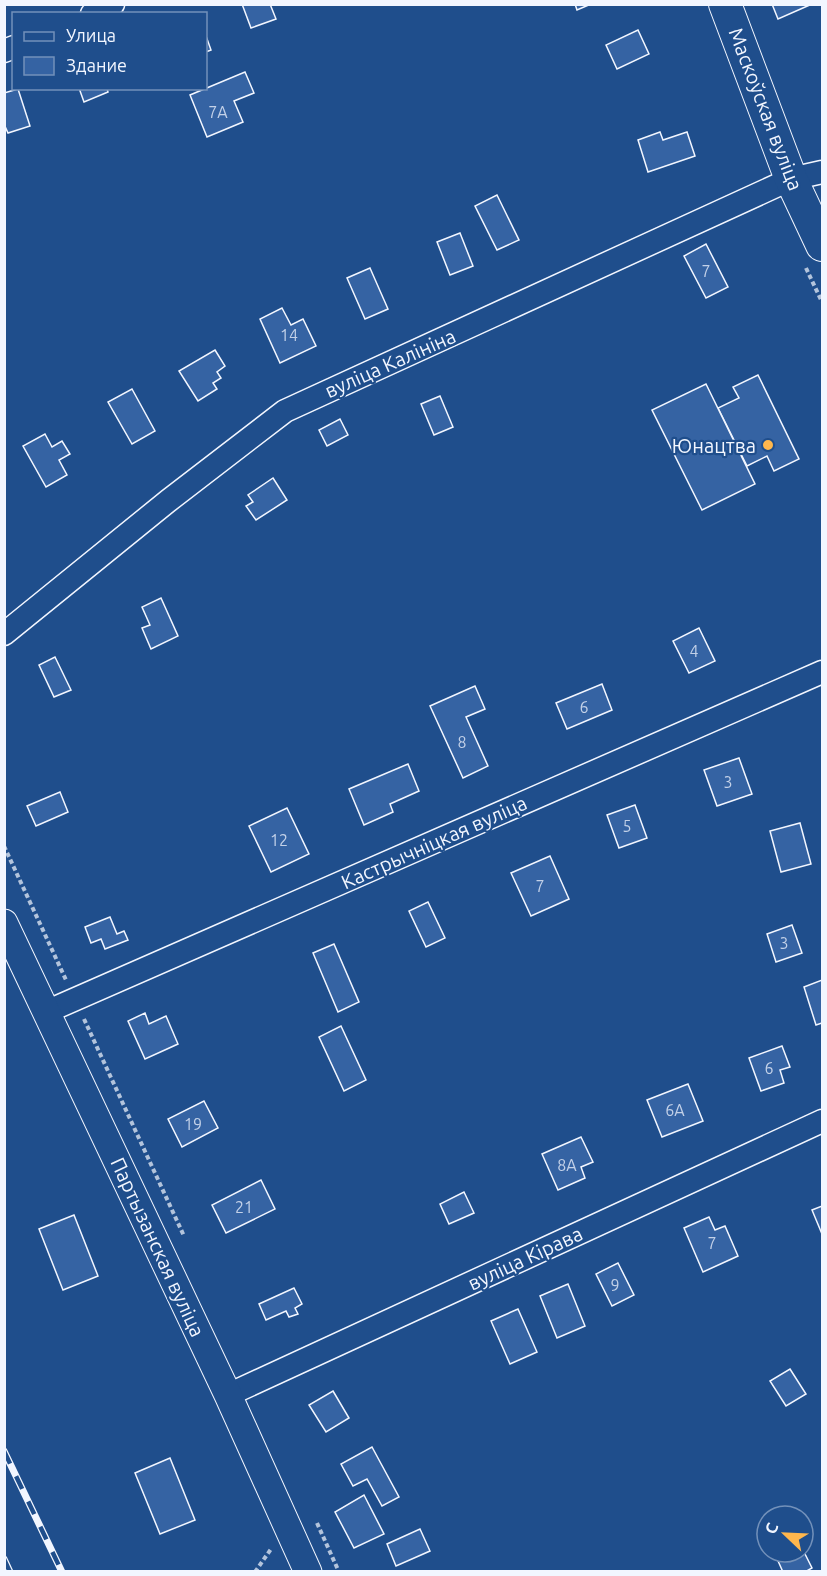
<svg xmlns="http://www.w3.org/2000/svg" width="827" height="1576" font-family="Ubuntu,sans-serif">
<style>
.building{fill:#3563a3;stroke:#f2f6ff;stroke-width:1.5}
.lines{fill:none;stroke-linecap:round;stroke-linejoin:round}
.minor-casing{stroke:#f2f6ff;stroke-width:25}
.tertiary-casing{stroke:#f2f6ff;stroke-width:29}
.secondary-casing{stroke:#f2f6ff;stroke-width:34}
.path{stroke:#b3c4dc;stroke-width:4;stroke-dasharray:4.5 3;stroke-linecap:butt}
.minor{stroke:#1f4e8c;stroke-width:22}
.tertiary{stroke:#1f4e8c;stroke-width:27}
.secondary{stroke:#1f4e8c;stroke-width:32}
.rail-casing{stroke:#f2f6ff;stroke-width:7}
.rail{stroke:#1f4e8c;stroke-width:4.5;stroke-dasharray:14;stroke-linecap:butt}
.poi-dot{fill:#ffb74d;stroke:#1f4e8c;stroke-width:2}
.labels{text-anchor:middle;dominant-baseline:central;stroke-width:4.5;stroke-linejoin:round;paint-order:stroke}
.number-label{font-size:16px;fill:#c3d1e8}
.street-label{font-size:20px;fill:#f2f6ff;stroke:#1f4e8c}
.poi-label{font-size:20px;fill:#f2f6ff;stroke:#1f4e8c;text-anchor:end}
</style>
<rect width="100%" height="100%" fill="#1f4e8c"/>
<!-- building -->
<g class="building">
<path d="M242,4H270L276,19L251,28Z"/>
<path d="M575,4H591L577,10Z"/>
<path d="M772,4H812L778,19Z"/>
<path d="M638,30L649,54L617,69L606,45Z"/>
<path d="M206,36L211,50L206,52Z"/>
<path d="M245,72L254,93L234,101L243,122L207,137L190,95Z"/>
<path d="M79,88H107L108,92L84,102Z"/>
<path d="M18,89L30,126L8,133L4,124V93Z"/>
<path d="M660,132L663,140L687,132L695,156L648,172L638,140Z"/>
<path d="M497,195L519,240L497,250L475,206Z"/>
<path d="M460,233L473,266L450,275L437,242Z"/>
<path d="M706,244L728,287L706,298L684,256Z"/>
<path d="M370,268L388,309L365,319L347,278Z"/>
<path d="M282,308L291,325L303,319L316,346L280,363L260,319Z"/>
<path d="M215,350L225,366L217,372L221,378L213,383L217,389L198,401L179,371Z"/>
<path d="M758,375L799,459L774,471L767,456L747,466L718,408L739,398L733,387Z"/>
<path d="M706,384L755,484L702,510L652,410Z"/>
<path d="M132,389L155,431L132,444L108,402Z"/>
<path d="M440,396L453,427L434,435L421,404Z"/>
<path d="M340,419L348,435L327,446L319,430Z"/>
<path d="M45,434L52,447L62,441L70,454L59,460L67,475L46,487L23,446Z"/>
<path d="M273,478L287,500L256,520L246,506L253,502L248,495Z"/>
<path d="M161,598L178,636L151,649L142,628L150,625L142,607Z"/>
<path d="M699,628L715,661L689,673L673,641Z"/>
<path d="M55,657L71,690L54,697L39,665Z"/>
<path d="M602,684L612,710L567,729L556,703Z"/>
<path d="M475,686L485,709L466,717L488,766L463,778L430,706Z"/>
<path d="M739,758L752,794L717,806L704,770Z"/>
<path d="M408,764L419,791L390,804L393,812L364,825L349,789Z"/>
<path d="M60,792L68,812L36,826L27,806Z"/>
<path d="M635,805L647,838L619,848L607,815Z"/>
<path d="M287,808L309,854L271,872L249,826Z"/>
<path d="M800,823L811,864L781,872L770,831Z"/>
<path d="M550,856L569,899L531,916L511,873Z"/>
<path d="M428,902L445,938L426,947L409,911Z"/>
<path d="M110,917L117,934L124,931L128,940L105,949L101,939L91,943L85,927Z"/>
<path d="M792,925L802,953L776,962L767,934Z"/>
<path d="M334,944L359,1002L338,1012L313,953Z"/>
<path d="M822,980V1023L816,1025L804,987Z"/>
<path d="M145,1013L149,1024L166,1016L178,1044L145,1059L128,1021Z"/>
<path d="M341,1026L366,1080L344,1091L319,1037Z"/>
<path d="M782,1046L790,1067L780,1070L784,1083L761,1091L749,1058Z"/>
<path d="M688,1084L703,1121L662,1137L647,1100Z"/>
<path d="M204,1101L218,1128L182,1147L168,1119Z"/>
<path d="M581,1137L593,1162L581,1167L585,1178L558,1190L542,1154Z"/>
<path d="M261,1180L275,1209L226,1233L212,1205Z"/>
<path d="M464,1192L474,1213L449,1224L440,1204Z"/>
<path d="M822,1206V1234L812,1210Z"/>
<path d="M74,1215L98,1276L63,1290L39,1229Z"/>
<path d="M709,1217L715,1230L725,1226L738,1256L703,1272L684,1228Z"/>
<path d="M618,1263L634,1295L612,1306L596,1274Z"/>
<path d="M568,1284L585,1326L557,1338L540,1296Z"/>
<path d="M294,1288L302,1304L295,1308L298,1314L289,1317L286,1311L266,1320L259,1304Z"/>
<path d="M518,1309L537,1352L510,1364L491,1321Z"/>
<path d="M790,1369L806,1394L786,1406L770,1381Z"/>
<path d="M333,1391L349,1418L326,1432L309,1405Z"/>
<path d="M372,1447L399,1497L382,1506L367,1479L353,1486L341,1464Z"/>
<path d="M170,1458L195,1520L160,1534L135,1473Z"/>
<path d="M364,1495L384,1534L354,1548L335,1512Z"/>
<path d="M420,1529L430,1551L396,1566L387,1544Z"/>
<path d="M803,1550L812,1568L805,1572H783L774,1552H803Z"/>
</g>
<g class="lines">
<!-- minor casing -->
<g class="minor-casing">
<g id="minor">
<path d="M92,14L113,4"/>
<path d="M4,51L14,47"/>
<path d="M4,634L168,501L285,411L791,179L822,172"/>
<path d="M46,1012L822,672"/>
<path d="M228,1395L822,1121"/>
</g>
</g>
<!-- tertiary casing -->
<g class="tertiary-casing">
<path id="tertiary" d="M4,923L228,1395L308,1572"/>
</g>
<!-- secondary casing -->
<g class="secondary-casing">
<path id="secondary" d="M725,4L791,179L822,245"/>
</g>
<!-- path -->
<g class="path">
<path d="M806,268L822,302"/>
<path d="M4,846L66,980"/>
<path d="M84,1019L184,1236"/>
<path d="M317,1523L339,1572"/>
<path d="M255,1572L271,1549"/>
</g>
<!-- minor -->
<use href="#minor" class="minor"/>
<!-- tertiary -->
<use href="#tertiary" class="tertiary"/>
<!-- secondary -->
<use href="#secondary" class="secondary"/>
<!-- rail casing -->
<g class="rail-casing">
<g id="rail">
<path d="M4,1451L62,1572"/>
<path d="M4,1559L10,1572"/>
</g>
</g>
<!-- rail -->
<use href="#rail" class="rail"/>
</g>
<!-- markers -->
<circle class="poi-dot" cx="768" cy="445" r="6"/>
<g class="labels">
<!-- number labels -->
<g class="number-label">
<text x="218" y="112">7А</text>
<text x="706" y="271">7</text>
<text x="289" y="335">14</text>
<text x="694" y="651">4</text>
<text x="584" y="707">6</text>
<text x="462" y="742">8</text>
<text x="728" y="782">3</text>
<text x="627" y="826">5</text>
<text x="279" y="840">12</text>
<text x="540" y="886">7</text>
<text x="784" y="943">3</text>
<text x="769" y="1068">6</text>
<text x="675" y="1110">6А</text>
<text x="193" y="1124">19</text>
<text x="567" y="1165">8А</text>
<text x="244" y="1207">21</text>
<text x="712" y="1243">7</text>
<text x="615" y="1285">9</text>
</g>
<!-- street labels -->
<g class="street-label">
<text transform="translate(766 109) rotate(69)">Маскоўская вуліца</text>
<text transform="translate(390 363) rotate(-24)">вуліца Калініна</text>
<text transform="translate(434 842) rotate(-24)">Кастрычніцкая вуліца</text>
<text transform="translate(158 1247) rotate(65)">Партызанская вуліца</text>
<text transform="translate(525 1258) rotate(-25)">вуліца Кірава</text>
</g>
<!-- poi labels -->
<g class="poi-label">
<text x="756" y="445">Юнацтва</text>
</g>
</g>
<!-- border -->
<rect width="827" height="1576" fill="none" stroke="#f2f6ff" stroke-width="12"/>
<!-- legend -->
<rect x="12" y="12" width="195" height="78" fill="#1f4e8c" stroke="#7391ba" stroke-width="1.5"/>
<rect x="24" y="32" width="30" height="9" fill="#1f4e8c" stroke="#7391ba" stroke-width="1.5"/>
<text x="66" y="42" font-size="18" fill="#f2f6ff">Улица</text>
<rect x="24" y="57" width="30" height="18" fill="#3563a3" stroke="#7391ba" stroke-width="1.5"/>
<text x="66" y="72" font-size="18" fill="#f2f6ff">Здание</text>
<!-- north arrow -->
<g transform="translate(785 1534) rotate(293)"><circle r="28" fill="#1f4e8c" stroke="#7391ba" stroke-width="1.5"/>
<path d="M0-4.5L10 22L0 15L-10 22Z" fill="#ffb74d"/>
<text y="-9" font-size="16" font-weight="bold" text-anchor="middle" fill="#f2f6ff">С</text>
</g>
</svg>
